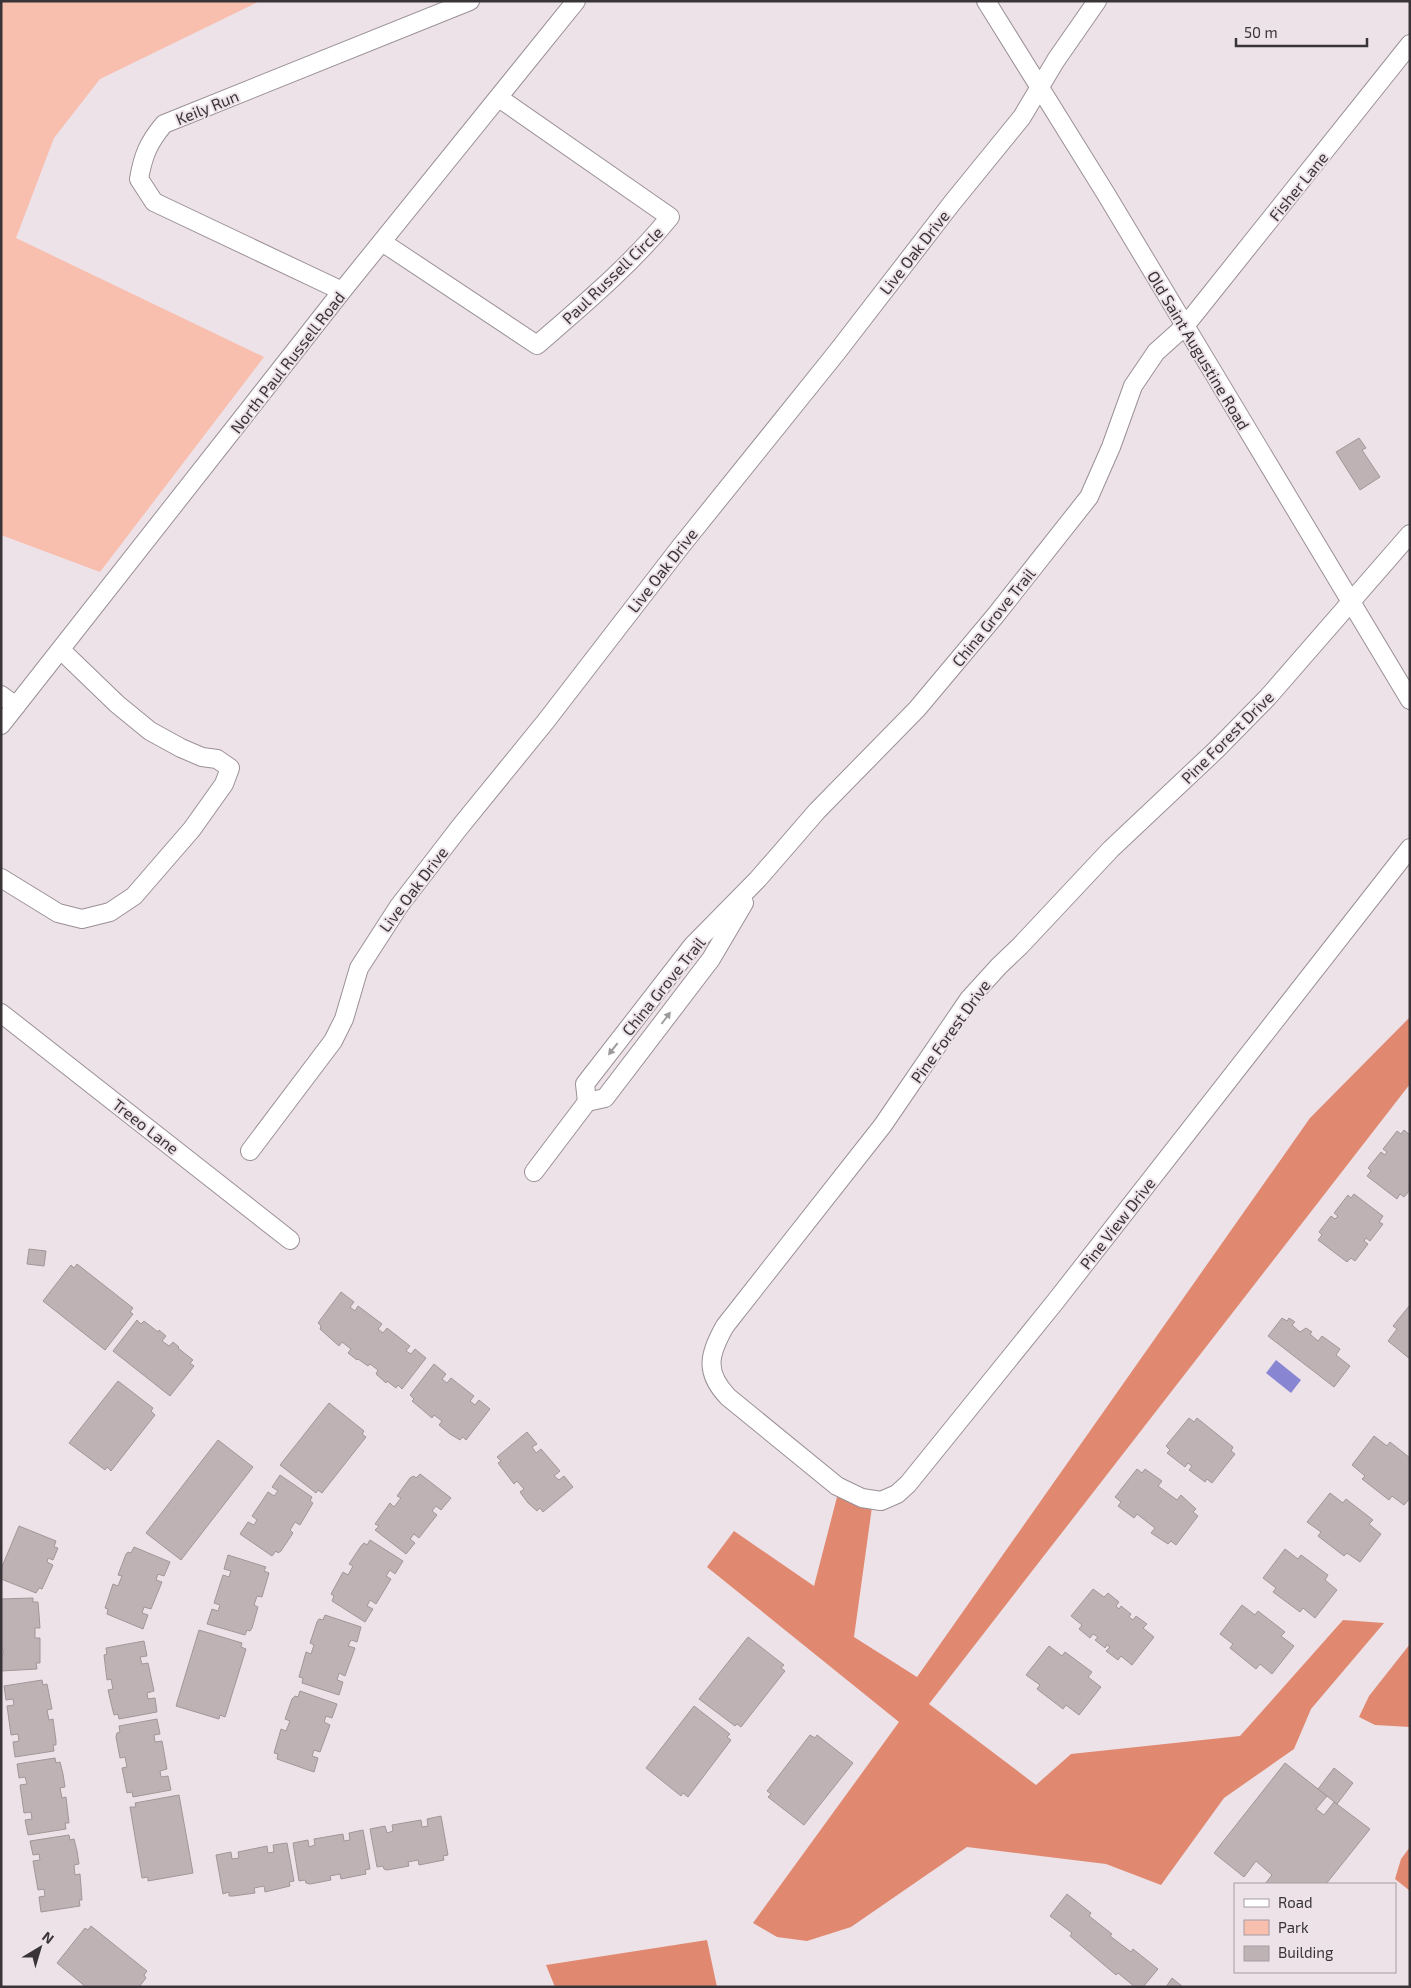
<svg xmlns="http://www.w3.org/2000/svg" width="1411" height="1988" font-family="'Exo 2',sans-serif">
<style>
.green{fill:#f8beae}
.forest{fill:#e08970}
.water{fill:#8886d3}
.building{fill:#bfb2b4;stroke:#a39698}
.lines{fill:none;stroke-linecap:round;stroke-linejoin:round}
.minor-casing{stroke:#9a9096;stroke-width:20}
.minor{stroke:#fff;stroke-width:18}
.oneway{fill:#9c9a9b}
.labels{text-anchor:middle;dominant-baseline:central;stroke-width:4;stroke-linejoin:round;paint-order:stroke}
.street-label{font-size:16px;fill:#383437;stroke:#ede2e8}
</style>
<rect width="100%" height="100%" fill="#ede2e8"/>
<!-- green -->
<path class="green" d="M1,1H260L100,79L54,138L16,238L264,357L100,572L1,535Z"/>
<!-- forest -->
<g class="forest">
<path d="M1410,1017V1084L929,1704L1036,1785L1071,1754L1240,1736L1343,1620L1384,1623L1311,1709L1294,1749L1224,1798L1161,1885L1106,1864L967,1847L851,1927L807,1941L777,1937L753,1923L899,1722L707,1567L734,1531L814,1586L837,1497L872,1507L854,1637L917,1677L1310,1118Z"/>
<path d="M1410,1644V1727L1375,1725L1359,1717L1369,1696Z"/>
<path d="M1410,1847V1891L1395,1879L1401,1859Z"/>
<path d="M707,1940L717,1987H555L546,1965Z"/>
</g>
<!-- water -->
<path class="water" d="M1276,1360L1301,1380L1291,1393L1266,1373Z"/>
<!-- building -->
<g class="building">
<path d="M1359,438L1366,448L1362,450L1380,477L1360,490L1336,452Z"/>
<path d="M1404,1130L1410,1135V1190L1404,1197L1400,1194L1397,1199L1367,1176L1371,1171L1368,1168L1381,1152L1385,1155L1387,1152L1383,1149L1397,1131L1401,1134Z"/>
<path d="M1354,1194L1383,1216L1379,1222L1383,1224L1370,1241L1366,1238L1364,1241L1368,1244L1355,1261L1351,1258L1347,1262L1318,1240L1322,1235L1319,1232L1331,1216L1335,1219L1338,1216L1334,1213L1348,1195L1351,1198Z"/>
<path d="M29,1249L46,1251L44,1266L27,1264Z"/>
<path d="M77,1264L133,1308L130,1312L133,1314L105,1350L43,1301L71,1265L74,1268Z"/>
<path d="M341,1292L354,1302L350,1307L355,1311L358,1306L382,1324L378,1329L383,1333L387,1328L410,1346L406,1351L411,1354L415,1349L426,1358L402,1389L398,1385L396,1388L387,1381L386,1383L376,1374L378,1370L370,1364L368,1366L358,1359L357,1360L348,1353L351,1349L342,1342L339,1346L320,1329L321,1326L318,1323Z"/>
<path d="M1410,1305V1359L1388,1341L1397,1329L1393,1326Z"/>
<path d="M1282,1318L1287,1321L1289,1318L1295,1322L1292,1325L1300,1332L1306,1328L1312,1332L1310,1334L1318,1341L1322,1336L1340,1349L1336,1355L1350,1366L1334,1387L1268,1336Z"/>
<path d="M137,1320L141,1324L144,1321L158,1332L159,1330L166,1336L162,1341L169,1346L173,1342L179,1347L178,1348L193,1360L190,1363L194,1366L170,1396L113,1351Z"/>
<path d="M434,1364L446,1374L442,1379L447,1383L451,1378L474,1396L470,1401L475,1405L479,1400L490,1409L466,1440L463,1437L460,1440L450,1434L439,1425L442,1421L434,1415L432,1418L412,1401L414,1399L410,1395Z"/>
<path d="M118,1381L153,1408L151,1411L155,1415L111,1471L107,1467L105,1470L69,1443Z"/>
<path d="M329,1403L364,1431L362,1434L366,1437L322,1493L318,1490L316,1493L280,1465Z"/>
<path d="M1189,1418L1194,1422L1197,1418L1233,1447L1231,1451L1235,1454L1212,1483L1207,1479L1205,1482L1189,1470L1192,1466L1188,1463L1185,1467L1167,1453L1170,1450L1166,1446Z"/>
<path d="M527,1432L537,1444L532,1447L536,1453L541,1449L560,1471L554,1476L559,1480L564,1476L573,1487L543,1512L540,1508L537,1511L528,1503L520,1492L524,1489L517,1481L514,1484L498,1463L501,1461L497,1457Z"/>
<path d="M1374,1436L1387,1446L1390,1442L1410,1458V1498L1404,1505L1392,1496L1389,1500L1362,1479L1365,1476L1352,1465Z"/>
<path d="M218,1440L253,1467L181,1560L146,1533Z"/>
<path d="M1137,1469L1142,1473L1145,1469L1162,1481L1158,1486L1177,1500L1181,1495L1196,1509L1193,1512L1198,1516L1176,1545L1171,1541L1168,1544L1151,1533L1155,1528L1137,1514L1134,1518L1118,1506L1121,1502L1115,1497Z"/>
<path d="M420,1474L451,1498L441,1510L436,1506L432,1511L437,1515L419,1538L414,1534L410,1539L415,1543L406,1554L375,1530L379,1526L375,1524L390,1503L394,1507L401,1498L397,1496L410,1478L414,1476L416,1478Z"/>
<path d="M280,1475L312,1497L310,1501L313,1503L300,1525L295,1522L290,1530L293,1533L281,1551L278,1553L276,1551L272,1556L240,1534L248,1522L254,1525L257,1520L252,1516L268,1492L274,1496L278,1491L272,1487Z"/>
<path d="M1330,1493L1343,1503L1346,1499L1373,1520L1369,1524L1381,1534L1360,1562L1347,1553L1344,1556L1318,1536L1321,1532L1307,1522Z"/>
<path d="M19,1526L56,1541L54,1547L58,1548L53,1560L48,1558L47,1562L53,1565L42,1589L39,1588L36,1593L1,1579V1569Z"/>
<path d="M370,1540L403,1561L395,1574L390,1570L386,1576L391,1579L376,1604L370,1600L367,1606L373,1609L365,1622L332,1601L334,1596L331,1594L343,1572L348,1575L353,1566L349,1564L361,1546L364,1543L367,1545Z"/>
<path d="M134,1547L170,1562L164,1576L158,1574L156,1580L162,1582L151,1609L144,1607L142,1613L148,1615L143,1629L107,1614L108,1609L105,1608L113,1584L118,1586L122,1576L118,1575L126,1554L128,1552L131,1553Z"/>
<path d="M1285,1549L1298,1559L1301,1555L1328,1575L1325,1580L1337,1590L1315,1618L1303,1608L1300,1612L1273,1592L1276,1588L1263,1578Z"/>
<path d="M228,1555L266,1567L264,1571L269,1573L262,1597L257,1596L254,1605L258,1607L252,1628L250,1631L247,1630L245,1635L207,1624L212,1609L218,1611L220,1605L214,1603L223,1575L229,1577L231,1571L224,1569Z"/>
<path d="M1093,1589L1104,1597L1108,1593L1119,1602L1116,1606L1119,1609L1121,1606L1131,1614L1129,1617L1133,1620L1136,1616L1147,1624L1143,1628L1154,1637L1132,1665L1121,1656L1118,1660L1106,1651L1110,1647L1107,1645L1105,1648L1095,1640L1098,1637L1093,1634L1090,1638L1079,1629L1082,1625L1071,1616Z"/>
<path d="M33,1598V1602H38L39,1614L40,1628H35V1638H40V1663H36L37,1669L1,1671V1655H3V1649H1V1599Z"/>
<path d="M1242,1605L1255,1615L1258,1611L1285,1632L1281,1636L1294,1646L1272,1674L1260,1664L1256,1669L1230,1648L1233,1644L1220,1634Z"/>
<path d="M325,1615L361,1627L357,1642L351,1640L348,1646L355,1648L345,1676L339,1673L337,1680L343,1682L339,1695L302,1683L303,1678L299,1677L306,1652L311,1654L314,1645L310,1643L317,1622L319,1619L323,1620Z"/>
<path d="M199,1630L242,1643L241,1647L246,1649L225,1717L220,1715L219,1719L176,1706Z"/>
<path d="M748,1637L784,1665L781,1668L785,1671L741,1727L737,1724L735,1726L699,1699Z"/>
<path d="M144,1641L147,1656L140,1657L142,1664L148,1663L154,1691L147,1693L148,1699L155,1698L157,1712L119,1719L118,1714L114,1715L111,1703L108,1690L113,1689L111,1679L107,1680L104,1655L107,1654L106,1648Z"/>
<path d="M1049,1646L1062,1656L1065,1652L1092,1672L1088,1677L1101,1687L1079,1715L1066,1705L1063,1709L1037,1689L1040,1685L1026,1675Z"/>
<path d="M42,1680L43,1685L47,1684L52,1709L47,1710L49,1720L53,1719L56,1741V1745H53L54,1751L15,1757L13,1742L19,1741L18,1734L11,1735L7,1706L14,1705L13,1699L6,1700L4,1686Z"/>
<path d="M300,1691L337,1704L332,1718L326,1716L324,1722L330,1725L320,1752L314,1750L312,1756L318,1758L314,1772L277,1759L278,1754L274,1753L281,1729L286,1731L290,1721L285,1719L292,1699L295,1696L298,1697Z"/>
<path d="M694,1706L730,1734L727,1737L731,1740L688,1797L683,1793L681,1796L646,1768Z"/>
<path d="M157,1719L160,1734L154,1735L155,1742L162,1741L167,1769L160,1771L161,1777L168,1776L171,1790L133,1797L132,1792L127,1793L122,1768L127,1767L125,1757L120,1758L116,1737L117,1733L120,1732L119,1726Z"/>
<path d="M810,1735L815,1738L817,1735L853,1763L804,1825L768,1797L771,1794L767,1791Z"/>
<path d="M55,1758L56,1763L60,1762L63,1774L65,1787L60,1788L62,1798L66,1797L69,1823H65L66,1829L28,1835L25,1820L32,1819L31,1812L24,1813L20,1785L27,1784L25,1777L19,1778L17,1764Z"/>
<path d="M1285,1763L1327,1796L1316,1809L1324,1815L1334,1802L1370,1829L1326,1884H1265L1272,1875L1256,1861L1244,1877L1214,1853Z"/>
<path d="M1334,1768L1353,1783L1337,1804L1318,1789Z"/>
<path d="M179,1795L193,1873L148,1881V1877L142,1878L130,1807H136L135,1803Z"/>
<path d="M441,1816L448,1855L443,1856L444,1860L419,1865L418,1860L408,1862L409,1866L387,1870L384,1869L383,1866L377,1867L370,1829L385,1826L387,1833L393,1831L392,1825L421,1820L422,1827L428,1826L427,1819Z"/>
<path d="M363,1830L370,1869L365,1870L366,1874L341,1879L340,1874L330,1876L331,1880L310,1884L306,1883L305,1880L299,1881L293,1843L308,1840L309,1847L315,1845L314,1839L343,1834L344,1841L350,1840L349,1833Z"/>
<path d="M69,1835L70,1840L74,1839L77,1851L79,1864L74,1865L75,1875L80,1874L82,1900H79L80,1906L41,1912L39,1897L45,1896L44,1889L38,1890L33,1861L40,1860L39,1854L33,1855L30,1841Z"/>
<path d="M287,1843L294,1881L289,1882L290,1886L265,1892L264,1886L254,1888L255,1893L233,1896H229V1892L223,1894L216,1855L231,1852L232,1859L239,1858L238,1852L267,1846L268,1853L274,1852L273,1845Z"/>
<path d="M1067,1894L1091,1913L1089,1916L1112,1934L1110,1936L1131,1952L1133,1949L1158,1969L1143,1987H1135L1118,1973L1116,1975L1070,1936L1072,1933L1050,1916Z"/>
<path d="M91,1926L147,1971L144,1975L146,1978L139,1987H86L57,1963L85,1928L88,1930Z"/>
<path d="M1172,1978L1183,1987H1166Z"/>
</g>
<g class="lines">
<!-- minor casing -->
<g class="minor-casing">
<g id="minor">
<path d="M986,1L1106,194L1410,700"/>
<path d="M382,242L537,345C583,305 631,265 670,217L499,98"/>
<path d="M342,291L154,202L139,179C143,156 148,143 164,124L470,1"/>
<path d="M1410,534L1268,697L1216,750L1111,849L1020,946L999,966L969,999L883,1125L725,1326C709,1354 704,1372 728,1397L837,1486L862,1498L881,1501L897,1494L908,1484L1055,1302L1410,848"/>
<path d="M1,695L16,706"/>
<path d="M1,725L342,291L576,1"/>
<path d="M1,878L58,913L82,919L110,912L134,896L192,829L224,784L230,768L217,759L202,757L181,748L150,731L117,704L61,650"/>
<path d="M1,1013L290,1240"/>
<path d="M587,1102L585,1084L693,945L758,879L817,811L917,709L995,616L1089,497L1111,447L1133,386L1156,352L1185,326L1410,44"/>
<path d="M250,1151L333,1041L344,1019L359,968L399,906L459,828L546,721L681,546L837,352L952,203L1022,117L1056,60L1097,1"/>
<path d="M534,1172L587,1102L605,1098L711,959L744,903"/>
</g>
</g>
<!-- minor -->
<use href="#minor" class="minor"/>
</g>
<!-- one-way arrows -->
<defs><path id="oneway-solid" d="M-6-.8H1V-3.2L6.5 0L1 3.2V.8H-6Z" transform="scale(1.25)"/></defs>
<g class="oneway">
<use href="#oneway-solid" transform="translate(666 1018) rotate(-53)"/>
<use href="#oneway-solid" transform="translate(613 1049) rotate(128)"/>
</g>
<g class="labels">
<!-- street labels -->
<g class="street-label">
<text transform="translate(207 107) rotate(-22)">Keily Run</text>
<text transform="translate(1298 186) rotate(-51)">Fisher Lane</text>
<text transform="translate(914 252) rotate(-52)">Live Oak Drive</text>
<text transform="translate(612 275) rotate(-44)">Paul Russell Circle</text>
<text transform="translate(1199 350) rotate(59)">Old Saint Augustine Road</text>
<text transform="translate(287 362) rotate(-52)">North Paul Russell Road</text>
<text transform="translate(662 570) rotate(-52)">Live Oak Drive</text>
<text transform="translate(993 617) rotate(-51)">China Grove Trail</text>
<text transform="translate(1227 737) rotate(-45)">Pine Forest Drive</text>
<text transform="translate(413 889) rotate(-53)">Live Oak Drive</text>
<text transform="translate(663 986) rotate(-51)">China Grove Trail</text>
<text transform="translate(950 1031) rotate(-54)">Pine Forest Drive</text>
<text transform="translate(146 1126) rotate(38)">Treeo Lane</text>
<text transform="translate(1117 1223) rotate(-52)">Pine View Drive</text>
</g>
</g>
<!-- border -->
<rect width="1411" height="1988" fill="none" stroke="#383437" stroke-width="5"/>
<!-- legend -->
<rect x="1234" y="1883" width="162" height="90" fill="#ede2e8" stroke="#a59ca1"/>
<rect x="1244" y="1899" width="25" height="8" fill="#ffffff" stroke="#a59ca1"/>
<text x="1278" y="1908" font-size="15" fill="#383437">Road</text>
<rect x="1244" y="1920" width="25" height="15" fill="#f8beae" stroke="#a59ca1"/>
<text x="1278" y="1933" font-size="15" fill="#383437">Park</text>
<rect x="1244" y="1946" width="25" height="15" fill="#bfb2b4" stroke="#a59ca1"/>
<text x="1278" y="1958" font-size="15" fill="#383437">Building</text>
<!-- north arrow -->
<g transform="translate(40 1948) rotate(38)" stroke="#ede2e8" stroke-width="4" paint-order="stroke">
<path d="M0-4L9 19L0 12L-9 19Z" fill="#383437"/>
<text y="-8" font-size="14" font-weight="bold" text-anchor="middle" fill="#383437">N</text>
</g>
<!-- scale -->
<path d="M1236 38v8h131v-8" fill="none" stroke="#383437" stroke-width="2.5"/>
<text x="1244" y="38" font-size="15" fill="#383437" stroke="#ede2e8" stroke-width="4" paint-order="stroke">50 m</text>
</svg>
